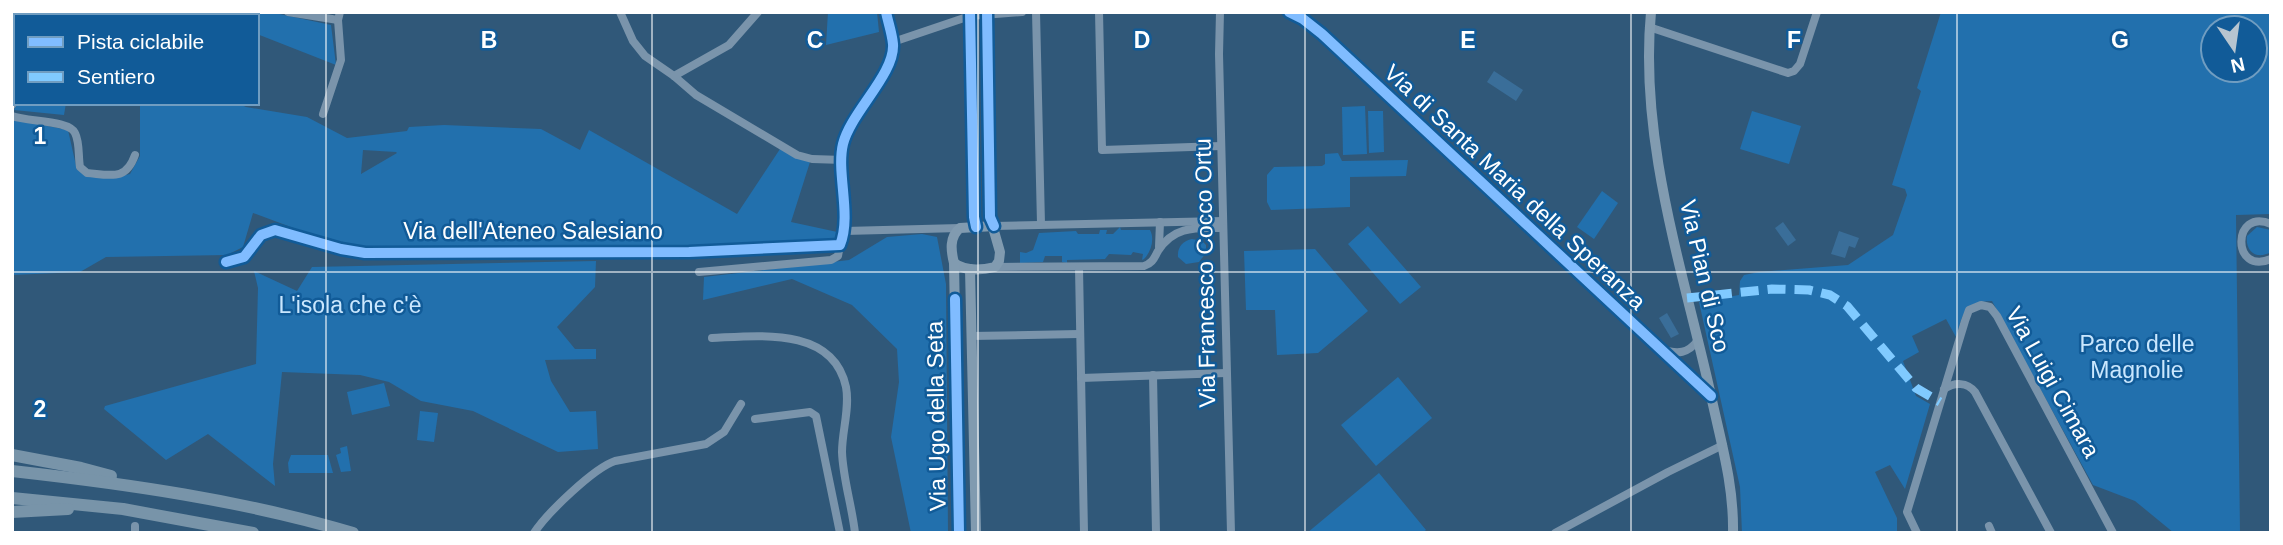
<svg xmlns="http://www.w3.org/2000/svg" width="2283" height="545" font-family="Arial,sans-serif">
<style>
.green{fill:#2270ad;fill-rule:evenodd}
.water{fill:#3a6e99}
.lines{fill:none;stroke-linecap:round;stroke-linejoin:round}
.street{stroke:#7a94ab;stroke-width:8}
.secondary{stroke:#819bb0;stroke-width:10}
.primary{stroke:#7894a9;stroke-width:12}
.quiet{stroke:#80caff;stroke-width:9;stroke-dasharray:18 9;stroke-linecap:butt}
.cycleway-casing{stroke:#115b98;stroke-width:15}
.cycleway{stroke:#80bcff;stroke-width:10}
.grid{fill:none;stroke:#fff;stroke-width:2;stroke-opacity:0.55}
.labels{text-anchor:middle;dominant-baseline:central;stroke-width:5;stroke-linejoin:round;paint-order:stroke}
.street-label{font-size:23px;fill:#fff;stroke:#115b98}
.park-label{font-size:23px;fill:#cae7fe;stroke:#115b98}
.grid-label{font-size:23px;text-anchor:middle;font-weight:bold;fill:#fff;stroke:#115b98;stroke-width:5;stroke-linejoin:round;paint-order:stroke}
</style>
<rect width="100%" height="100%" fill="#305879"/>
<!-- green -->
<g class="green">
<path d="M236,12H270L331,25L336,65L257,34V16H236Z"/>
<path d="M828,12H877L879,32L826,45Z"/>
<path d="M1941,12H2271V214L2236,215L2240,533H2174L2135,501L2093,485L1992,301C1963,302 1964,312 1956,337L1946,319L1912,336L1919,352L1903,361L1916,396L1930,404L1905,489L1890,465L1875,472L1897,518V533H1742L1740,487L1699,302L1739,295L1740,281L1744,275L1759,272L1848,265L1893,235L1907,195L1905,189L1892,185L1921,91L1917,88ZM2213,28H2255V70H2213Z"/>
<path d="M17,103H66L64,115L14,110Z"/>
<path d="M140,103H237L246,107L307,117L347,138L407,131L409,127L444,125L541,129L580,150L589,130L737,214L780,149L810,162L791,222L842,233L839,243L697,249L614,246L482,250L375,247L339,245L253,213L243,247L227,255L106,257L80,272L12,275V119L68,130L77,170L116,177L130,174L140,156ZM363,150L396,152L397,153L361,174Z"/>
<path d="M1365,106L1367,154L1343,155L1342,107Z"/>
<path d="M1368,111H1383L1384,152L1369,153Z"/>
<path d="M1752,111L1801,126L1789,164L1740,149Z"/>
<path d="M1338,153L1342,161L1408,160L1406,176L1350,177V207L1271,210L1267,202V175L1274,167L1322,166L1325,164V154Z"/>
<path d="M1602,191L1618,203L1594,239L1577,227Z"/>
<path d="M1368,226L1421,287L1400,304L1348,244Z"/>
<path d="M1120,227L1121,230H1150C1155,239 1151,252 1144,259L1142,260L1143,254L1133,252L1131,255L1109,254L1105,259L1067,260V263L1062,262V256H1045L1043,262L1020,263V252L1026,253L1033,250L1039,233L1076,231L1078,234H1099L1100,230H1107L1106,234H1113Z"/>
<path d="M2257,227L2271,230V252C2257,260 2245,252 2247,236Z"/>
<path d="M922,234L937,237L946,284L948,533H911L891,437L899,382L897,349L852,305L792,279L703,300L704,277L849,260L887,237Z"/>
<path d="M1192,239L1202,241L1206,245V253L1199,262L1186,264L1178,257C1177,247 1183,241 1192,239Z"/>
<path d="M1315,249L1368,311L1318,353L1277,355L1275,310H1246L1244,251Z"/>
<path d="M596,261L595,287L557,327L575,349H596V359L545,360L551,381L570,412L596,411L598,449L558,452L473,411L421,401L389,382L360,375L282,372L273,464L275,486L208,434L166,460L104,409L105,406L256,364L258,288L254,271L297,291L312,267Z"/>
<path d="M1398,377L1432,418L1376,466L1341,425Z"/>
<path d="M384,383L390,406L352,415L347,392Z"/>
<path d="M420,411L438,413L434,442L417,440Z"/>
<path d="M347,446L351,471L341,472L336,455L341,453L340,448Z"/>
<path d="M291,455H328L333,473H289L288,463Z"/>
<path d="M1379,473L1426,530L1422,533H1307Z"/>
</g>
<!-- water -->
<g class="water">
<path d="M1494,71L1523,90L1516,101L1487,82Z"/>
<path d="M1783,222L1796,240L1788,246L1775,228Z"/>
<path d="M1839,231L1859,238L1855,248L1849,246L1845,258L1831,254Z"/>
<path d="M1667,313L1679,334L1671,338L1659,318Z"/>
</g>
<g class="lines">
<!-- street -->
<g class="street">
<path d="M288,12L338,20"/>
<path d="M620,12L633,41L645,56L674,76L696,95L797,155L812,159L843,160"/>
<path d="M1036,12L1041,224"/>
<path d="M1099,12L1102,150L1221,146"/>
<path d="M1220,12L1219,54L1231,533"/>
<path d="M1289,12L1303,19L1322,34L1711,396"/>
<path d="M57,16L59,12"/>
<path d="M1649,27L1788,73L1794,71L1800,64L1817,12"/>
<path d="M893,42L970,16L1022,12"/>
<path d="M674,76L729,45L758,12"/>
<path d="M12,105L16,98"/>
<path d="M323,114L341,60L338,20L340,12"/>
<path d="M12,116C28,122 69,120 75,133C80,143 78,156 80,167L87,173C111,175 126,181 135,155"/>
<path d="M2271,224C2232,207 2231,276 2271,259"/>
<path d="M994,226L1223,221"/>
<path d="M845,231L960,228"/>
<path d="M1159,247L1160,222"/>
<path d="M226,262L244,257L261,235L275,230L341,249L365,253L689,252L840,245C852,215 836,173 843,144C851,112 895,74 893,44C892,33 888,22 886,12"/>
<path d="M995,267L1144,266C1153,263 1154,258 1158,251C1174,225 1197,228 1223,228"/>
<path d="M1079,268L1084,533"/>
<path d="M699,272L831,260L838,256L840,245"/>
<path d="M971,336L1079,334"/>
<path d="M712,338C758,336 833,326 846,387C850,408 842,431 842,452C843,479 852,506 855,533"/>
<path d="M1662,350C1678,354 1688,354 1698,340"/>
<path d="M1153,375L1156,533"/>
<path d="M1081,378L1226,373"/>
<path d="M1944,389C1955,382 1967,382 1975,392L2051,533"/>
<path d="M755,419L810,412L816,416L840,533"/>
<path d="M135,526V533"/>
<path d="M1989,526L1992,533"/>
<path d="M534,533C547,513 594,468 615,461L706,444L724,432L741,404"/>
<path d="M1555,533L1668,472L1723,445"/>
<path d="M1917,533L1907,512L1965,321L1969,310L1981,305L1990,307L1997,316L2113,533"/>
</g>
<!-- secondary -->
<g class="secondary">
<path d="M970,12L974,217L976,227"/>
<path d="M1651,12C1639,140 1682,267 1710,391C1720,439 1734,483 1733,533"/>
<path d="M954,263C966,272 982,270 995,267L999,261L1000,252L990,217L987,12"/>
<path d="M970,269L976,533"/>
<path d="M959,533L954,263C951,251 949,237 960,228L994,226"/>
</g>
<!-- primary -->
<g class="primary">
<path d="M12,455L81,468L111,476"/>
<path d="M12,471C128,484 241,500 353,533"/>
<path d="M12,498L123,509L253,533"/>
<path d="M12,512L68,509"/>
</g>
<!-- quiet -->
<path class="quiet" d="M1687,298L1772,289L1809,290L1830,295L1847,306L1916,388L1940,402"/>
<!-- cycleway casing -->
<g class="cycleway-casing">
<g id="cycleway">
<path d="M970,12L974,217L976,227"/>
<path d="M987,12L990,217L994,226"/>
<path d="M1289,12L1303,19L1322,34L1711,396"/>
<path d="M226,262L244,257L261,235L275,230L341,249L365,253L689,252L840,245C852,215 836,173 843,144C851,112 895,74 893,44C892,33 888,22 886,12"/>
<path d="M955,299L959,533"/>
</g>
</g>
<!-- cycleway -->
<use href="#cycleway" class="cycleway"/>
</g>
<!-- grid -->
<path class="grid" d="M326,12V533M652,12V533M978,12V533M1305,12V533M1631,12V533M1957,12V533M12,272H2271"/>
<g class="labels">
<!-- street labels -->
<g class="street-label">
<text transform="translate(1515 187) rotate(43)">Via di Santa Maria della Speranza</text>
<text x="533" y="231">Via dell'Ateneo Salesiano</text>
<text transform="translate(1205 273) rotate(-91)">Via Francesco Cocco Ortu</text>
<text transform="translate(1705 276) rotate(77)">Via Pian di Sco</text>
<text transform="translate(2053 382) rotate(61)">Via Luigi Cimara</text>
<text transform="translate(936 416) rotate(-91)">Via Ugo della Seta</text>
</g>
<!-- park labels -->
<g class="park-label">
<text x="350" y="305">L'isola che c'è</text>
<text x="2137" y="344">Parco delle<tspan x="2137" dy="26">Magnolie</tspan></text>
</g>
</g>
<g class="grid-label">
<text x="489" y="48">B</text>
<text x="815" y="48">C</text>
<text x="1142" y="48">D</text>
<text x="1468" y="48">E</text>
<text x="1794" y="48">F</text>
<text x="2120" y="48">G</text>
<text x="40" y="144">1</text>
<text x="40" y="417">2</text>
</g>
<!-- border -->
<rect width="2283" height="545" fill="none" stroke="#ffffff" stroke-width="28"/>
<!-- legend -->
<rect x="14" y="14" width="245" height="91" fill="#115b98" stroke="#709dc1" stroke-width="2"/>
<rect x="28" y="37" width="35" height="10" fill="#80bcff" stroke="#709dc1" stroke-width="2"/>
<text x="77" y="49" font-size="21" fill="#ffffff">Pista ciclabile</text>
<rect x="28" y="72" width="35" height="10" fill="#80caff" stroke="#709dc1" stroke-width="2"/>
<text x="77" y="84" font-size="21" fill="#ffffff">Sentiero</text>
<!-- north arrow -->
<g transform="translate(2234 49) rotate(167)"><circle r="33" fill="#115b98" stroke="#709dc1" stroke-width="2"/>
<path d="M0-5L12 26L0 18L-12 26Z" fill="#b7c5d0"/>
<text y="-10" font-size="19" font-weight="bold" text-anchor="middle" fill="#ffffff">N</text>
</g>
</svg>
